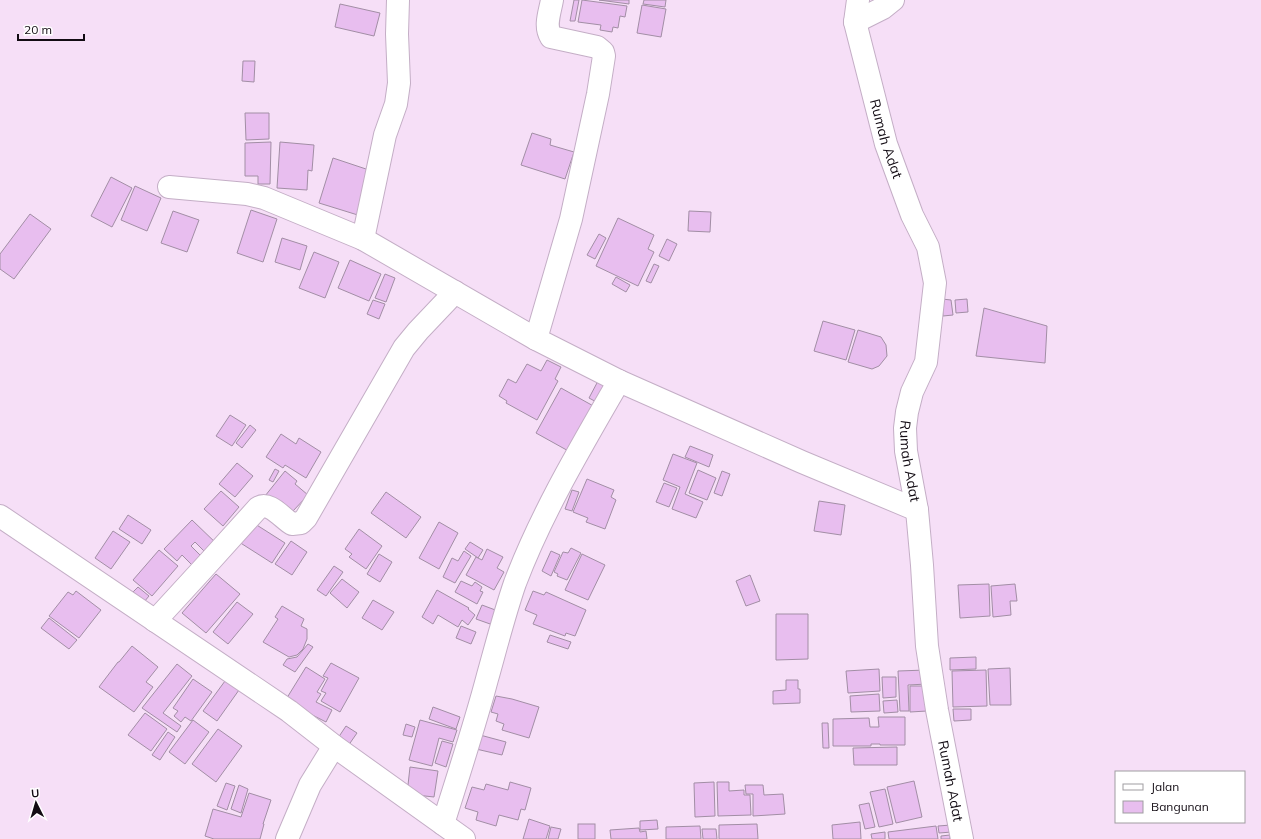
<svg xmlns="http://www.w3.org/2000/svg" width="1261" height="839" font-family="Mulish,sans-serif">
<style>
.building{fill:#e8beef;stroke:#a28ea5}
.lines{fill:none;stroke-linecap:round;stroke-linejoin:round}
.minor-casing{stroke:#c4aec6;stroke-width:24}
.minor{stroke:#fff;stroke-width:22}
.labels{text-anchor:middle;dominant-baseline:central;stroke-width:3;stroke-linejoin:round;paint-order:stroke}
.street-label{font-size:14px;fill:#120b13;stroke:#fff}
</style>
<rect width="100%" height="100%" fill="#f6dff7"/>
<!-- building -->
<g class="building">
<path d="M574,0H579L575,21H570Z"/>
<path d="M582,0L627,6L625,17L620,16L618,28L613,27L612,32L600,30L601,25L578,22Z"/>
<path d="M599,0H629V4Z"/>
<path d="M644,0H666L665,7L643,4Z"/>
<path d="M340,4L380,13L374,36L335,27Z"/>
<path d="M642,5L666,9L661,37L637,33Z"/>
<path d="M243,61H255L254,82L242,81Z"/>
<path d="M245,113H269V139L246,140Z"/>
<path d="M532,133L551,139L550,145L574,152L565,179L521,165Z"/>
<path d="M271,142L270,184H258V176H245V143Z"/>
<path d="M280,142L314,145L312,171L308,170L307,190L277,188Z"/>
<path d="M333,158L375,172L361,216L319,203Z"/>
<path d="M111,177L132,188L112,227L91,216Z"/>
<path d="M135,186L161,198L147,231L121,220Z"/>
<path d="M251,210L277,219L263,262L237,253Z"/>
<path d="M173,211L199,220L187,252L161,243Z"/>
<path d="M689,211L711,212L710,232L688,231Z"/>
<path d="M30,214L51,229L14,279L0,269V254Z"/>
<path d="M618,218L654,235L648,249L654,252L638,286L596,266Z"/>
<path d="M599,234L606,238L595,259L587,255Z"/>
<path d="M282,238L307,246L300,270L275,262Z"/>
<path d="M667,239L677,244L669,261L659,256Z"/>
<path d="M314,252L339,262L325,298L299,288Z"/>
<path d="M350,260L381,274L369,301L338,288Z"/>
<path d="M654,264L659,266L651,283L646,281Z"/>
<path d="M385,274L395,278L386,302L375,298Z"/>
<path d="M616,277L630,285L626,292L612,284Z"/>
<path d="M942,299L951,300L953,315L943,316Z"/>
<path d="M967,299L968,312L956,313L955,300Z"/>
<path d="M373,300L385,304L379,319L367,314Z"/>
<path d="M984,308L1047,326L1045,363L976,356Z"/>
<path d="M823,321L855,330L846,360L814,351Z"/>
<path d="M858,330L881,337L886,345L887,356L879,366L872,369L848,362Z"/>
<path d="M547,360L561,367L555,379L558,381L537,420L506,403L507,401L499,396L508,379L516,383L527,364L541,371Z"/>
<path d="M598,381L611,388L602,405L589,398Z"/>
<path d="M561,388L597,408L572,453L536,433Z"/>
<path d="M230,415L246,425L232,446L216,436Z"/>
<path d="M250,425L256,430L242,448L236,443Z"/>
<path d="M281,434L296,444L299,438L321,452L306,478L285,465L283,468L266,457Z"/>
<path d="M690,446L713,455L709,467L685,457Z"/>
<path d="M673,454L697,463L685,494L703,502L696,518L672,509L680,487L663,480Z"/>
<path d="M237,463L253,476L235,497L219,484Z"/>
<path d="M275,469L279,471L273,482L269,480Z"/>
<path d="M698,470L716,478L707,500L689,493Z"/>
<path d="M285,471L297,481L295,484L308,495L293,511L281,501L277,506L265,496Z"/>
<path d="M722,471L730,474L722,496L714,493Z"/>
<path d="M587,479L614,490L611,497L616,500L605,529L586,522L588,518L573,512Z"/>
<path d="M664,483L677,488L669,507L656,502Z"/>
<path d="M572,490L579,492L572,511L565,509Z"/>
<path d="M221,491L239,507L223,526L204,509Z"/>
<path d="M386,492L421,517L406,538L371,513Z"/>
<path d="M819,501L845,505L841,535L814,531Z"/>
<path d="M128,515L151,530L142,544L119,529Z"/>
<path d="M192,520L219,546L209,556L195,542L191,546L205,560L196,569L182,555L177,561L164,549Z"/>
<path d="M252,522L285,543L272,563L239,542Z"/>
<path d="M439,522L458,533L439,569L419,558Z"/>
<path d="M359,529L382,546L366,569L349,557L352,554L345,549Z"/>
<path d="M113,531L130,542L111,569L95,558Z"/>
<path d="M291,541L307,552L292,575L275,564Z"/>
<path d="M470,542L483,550L478,558L465,549Z"/>
<path d="M571,548L581,553L567,580L557,576L558,574L554,572L563,552L568,553Z"/>
<path d="M487,549L503,557L497,568L504,572L494,590L466,575L476,557L482,560Z"/>
<path d="M159,550L178,566L152,596L133,580Z"/>
<path d="M464,551L471,556L455,583L443,577L452,558L458,561Z"/>
<path d="M551,551L560,555L551,576L542,571Z"/>
<path d="M379,554L392,562L380,582L367,574Z"/>
<path d="M582,554L605,565L588,600L565,590Z"/>
<path d="M334,566L343,572L326,596L317,590Z"/>
<path d="M216,574L240,594L206,633L182,613Z"/>
<path d="M750,575L760,601L746,606L736,581Z"/>
<path d="M342,579L359,592L347,608L330,593Z"/>
<path d="M461,581L472,586L475,582L482,587L480,591L483,592L477,604L455,592Z"/>
<path d="M989,584L990,616L960,618L958,585Z"/>
<path d="M1015,584L1017,601H1010L1011,615L993,617L991,586Z"/>
<path d="M138,587L149,596L144,602L133,592Z"/>
<path d="M437,590L469,608L468,609L475,615L468,625L462,620L458,627L438,615L433,624L422,617Z"/>
<path d="M76,591L101,610L79,638L49,616L68,592L73,595Z"/>
<path d="M533,591L544,595L546,592L586,610L575,636L566,633L565,636L533,624L537,615L525,610Z"/>
<path d="M373,600L394,612L382,630L362,618Z"/>
<path d="M237,602L253,614L228,644L213,632Z"/>
<path d="M482,605L498,611L493,625L476,619Z"/>
<path d="M282,606L304,619L301,626L307,629V639L303,649L297,655L289,657L263,642L278,619L275,617Z"/>
<path d="M776,614H808V659L776,660Z"/>
<path d="M49,618L77,640L69,649L41,628Z"/>
<path d="M461,626L476,632L471,644L456,638Z"/>
<path d="M550,635L571,642L568,649L547,642Z"/>
<path d="M308,644L313,647L295,672L283,665L287,659L297,657Z"/>
<path d="M132,646L158,667L146,682L153,687L134,712L99,687L118,662H119Z"/>
<path d="M976,657V669L950,670V658Z"/>
<path d="M331,663L359,678L340,712L321,701L326,693L321,691L328,678L323,676Z"/>
<path d="M177,664L192,676L163,713L181,726L177,732L142,708Z"/>
<path d="M306,667L325,679L317,692L321,694L316,702L332,710L326,722L285,701Z"/>
<path d="M1010,668L1011,705H990L988,669Z"/>
<path d="M879,669L880,691L848,693L846,671Z"/>
<path d="M926,670L927,684L908,685L909,711H900L898,671Z"/>
<path d="M986,670L987,706L953,707L952,671Z"/>
<path d="M882,677H896V697L883,698Z"/>
<path d="M193,679L212,692L191,721L185,717L181,722L174,716L178,711L173,708Z"/>
<path d="M786,680H798V689H800V703L773,704V691L786,690Z"/>
<path d="M225,681L239,690L217,721L203,711Z"/>
<path d="M910,686H926L927,711L910,712Z"/>
<path d="M879,694L880,711L851,712L850,696Z"/>
<path d="M496,696L512,699L539,707L529,738L502,730L504,724L496,721L498,714L491,712Z"/>
<path d="M897,700L898,712L884,713L883,701Z"/>
<path d="M433,707L460,717L456,729L429,719Z"/>
<path d="M953,709H971V720L954,721Z"/>
<path d="M145,713L167,729L151,751L128,735Z"/>
<path d="M878,717H905V745H880V744H871V746H833V719L869,718L870,727H879Z"/>
<path d="M193,720L209,732L185,764L169,752Z"/>
<path d="M420,720L457,730L453,742L439,738L432,766L409,760Z"/>
<path d="M822,723H828L829,748H823Z"/>
<path d="M406,724L415,727L412,737L403,735Z"/>
<path d="M346,726L357,733L348,746L338,738Z"/>
<path d="M218,729L242,746L216,782L192,764Z"/>
<path d="M168,732L175,737L160,760L152,755Z"/>
<path d="M480,735L506,742L502,755L476,749Z"/>
<path d="M442,741L453,744L446,767L435,763Z"/>
<path d="M897,747V765H854L853,748Z"/>
<path d="M410,767L438,771L434,797L407,794Z"/>
<path d="M914,781L922,817L896,823L887,787Z"/>
<path d="M510,782L531,788L525,810L521,809L518,820L499,815L496,826L476,820L478,812L465,808L472,787L484,790L486,784L508,790Z"/>
<path d="M714,782L715,816L695,817L694,783Z"/>
<path d="M717,782H729V791L744,790V795H750L751,815L718,816Z"/>
<path d="M226,783L235,786L227,810L217,806Z"/>
<path d="M239,785L248,789L241,813L231,809Z"/>
<path d="M745,785H763L764,795L783,794L785,814L753,816V794H746Z"/>
<path d="M885,789L893,824L879,827L870,792Z"/>
<path d="M249,793L271,800L263,824H264L260,839H214L205,836L213,809L241,817Z"/>
<path d="M869,803L875,827L865,829L859,805Z"/>
<path d="M529,819L550,826L546,839H523Z"/>
<path d="M657,820L658,829L640,830V821Z"/>
<path d="M860,822L861,839H833L832,825Z"/>
<rect x="578" y="824" width="17" height="15"/>
<path d="M757,824L758,839H719V825Z"/>
<path d="M951,825L952,832L939,833L938,826Z"/>
<path d="M700,826L701,839H666V827Z"/>
<path d="M936,826L938,839H889L888,832Z"/>
<path d="M551,827L561,829L558,839H548Z"/>
<path d="M639,828L640,832L646,831L647,839H611L610,830Z"/>
<path d="M702,829H716L717,839H703Z"/>
<path d="M885,832V839H872L871,834Z"/>
<path d="M950,835V839H941V836Z"/>
</g>
<g class="lines">
<!-- minor casing -->
<g class="minor-casing">
<g id="minor">
<path id="s1" d="M858,0L855,22L886,144L912,215L928,247L935,283L926,362L912,392L907,412L905,428L906,451L917,510L922,565L927,646L937,710L962,839"/>
<path d="M855,22L883,8L893,0"/>
<path d="M169,187L247,194L264,198L363,239L536,339L619,381L802,462L917,510"/>
<path d="M363,239L385,135L396,104L399,83L397,34L398,0"/>
<path d="M536,339L571,219L598,94L604,56L603,52L597,47L551,37C544,26 550,12 552,0"/>
<path d="M0,516L289,711L334,746L464,839"/>
<path d="M155,621L211,560L258,508C269,500 283,519 292,524L301,523L306,518L404,348L418,331L455,292"/>
<path d="M443,824C458,776 474,728 487,679C496,647 504,615 515,583C542,512 581,447 619,381"/>
<path d="M287,839L310,785L334,746"/>
</g>
</g>
<!-- minor -->
<use href="#minor" class="minor"/>
</g>
<g class="labels">
<!-- street labels -->
<g class="street-label">
<text stroke="none"><textPath href="#s1" startOffset="143">Rumah Adat</textPath></text>
<text stroke="none"><textPath href="#s1" startOffset="479">Rumah Adat</textPath></text>
<text stroke="none"><textPath href="#s1" startOffset="802">Rumah Adat</textPath></text>
</g>
</g>
<!-- legend -->
<rect x="1115" y="771" width="130" height="52" fill="#ffffff" stroke="#a09da1"/>
<rect x="1123" y="784" width="20" height="6" fill="#ffffff" stroke="#a09da1"/>
<text x="1151" y="791" font-size="12" fill="#120b13">Jalan</text>
<rect x="1123" y="801" width="20" height="12" fill="#e8beef" stroke="#a09da1"/>
<text x="1151" y="811" font-size="12" fill="#120b13">Bangunan</text>
<!-- north arrow -->
<g transform="translate(36 803) rotate(355)" stroke="#ffffff" stroke-width="3" paint-order="stroke">
<path d="M0-3L7 15L0 10L-7 15Z" fill="#120b13"/>
<text y="-6" font-size="11" font-weight="bold" text-anchor="middle" fill="#120b13">U</text>
</g>
<!-- scale -->
<path d="M18 34v6h66v-6" fill="none" stroke="#120b13" stroke-width="2"/>
<text x="24" y="34" font-size="12" fill="#120b13" stroke="#ffffff" stroke-width="3" paint-order="stroke">20 m</text>
</svg>
